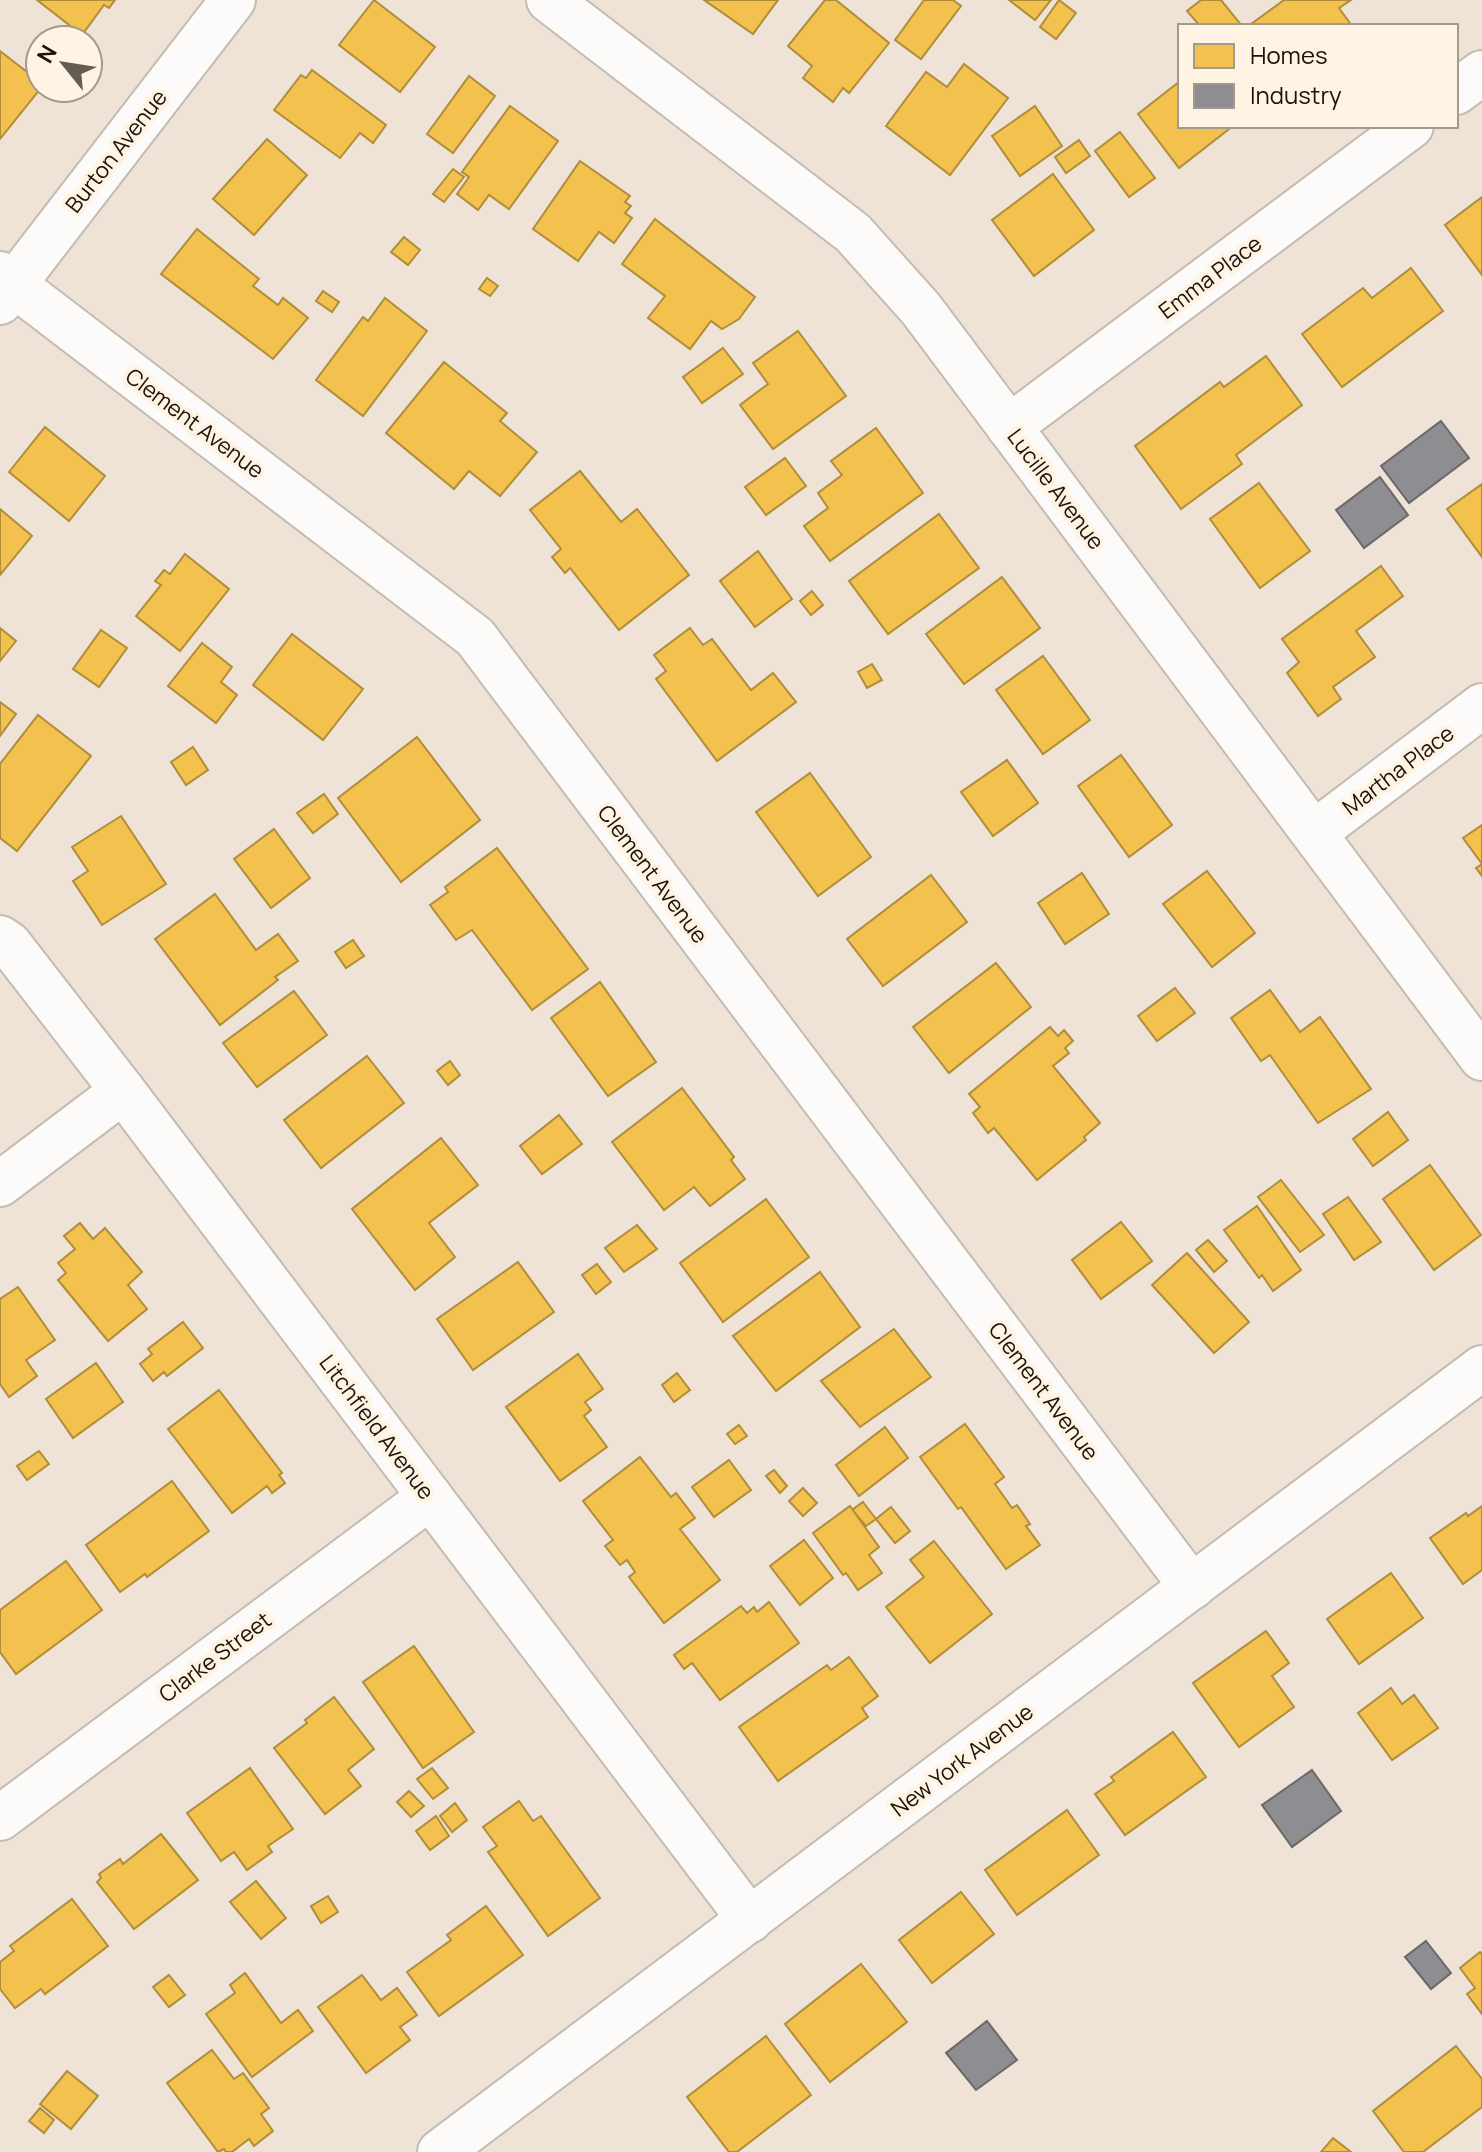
<svg xmlns="http://www.w3.org/2000/svg" width="1482" height="2152" font-family="Manrope,sans-serif">
<style>
.homes{fill:#f2c14e;stroke:#b18d3a;stroke-width:2}
.industry{fill:#8d8d92;stroke:#6a6869;stroke-width:2}
.lines{fill:none;stroke-linecap:round;stroke-linejoin:round}
.street-casing{stroke:#c4bbb1;stroke-width:48}
.street{stroke:#fcfbf9;stroke-width:44}
.labels{text-anchor:middle;dominant-baseline:central;stroke-width:8;stroke-linejoin:round;paint-order:stroke}
.street-label{font-size:22px;fill:#19130a;stroke:#fff3e4}
</style>
<rect width="100%" height="100%" fill="#eee3d6"/>
<!-- homes -->
<g class="homes">
<path d="M37,0H115L109,8L104,5L82,35Z"/>
<path d="M374,0L435,47L400,92L339,45Z"/>
<path d="M704,0H778L753,34Z"/>
<path d="M825,0H836L889,43L849,93L843,88L833,102L803,78L812,66L788,46Z"/>
<path d="M924,0H953L961,6L921,59L895,40Z"/>
<path d="M1009,0H1051L1035,20Z"/>
<path d="M1059,0L1076,13L1056,39L1040,27Z"/>
<path d="M1201,0H1221L1242,26H1200L1187,11Z"/>
<path d="M1284,0H1351L1339,8L1352,26H1253L1251,24Z"/>
<path d="M0,51L40,82L41,88L0,139Z"/>
<path d="M964,64L1008,98L950,175L886,126L926,72L947,87Z"/>
<path d="M312,70L386,125L373,143L360,133L340,158L274,110L301,75L306,78Z"/>
<path d="M469,76L495,96L453,153L427,134Z"/>
<path d="M1180,81V126H1233L1179,168L1138,114Z"/>
<path d="M510,106L558,141L509,209L489,195L478,210L457,194L469,177L462,172Z"/>
<path d="M1035,106L1062,146L1020,176L992,136Z"/>
<path d="M1120,132L1155,178L1129,197L1095,151Z"/>
<path d="M267,139L307,175L254,235L213,199Z"/>
<path d="M1079,140L1090,156L1066,173L1055,157Z"/>
<path d="M580,161L630,196L625,202L631,206L625,213L632,218L614,243L599,232L578,261L533,229Z"/>
<path d="M453,169L464,177L444,202L433,194Z"/>
<path d="M1053,174L1094,230L1034,276L992,220Z"/>
<path d="M1482,197V275L1445,225Z"/>
<path d="M655,219L755,297L739,319L722,329L711,321L690,349L648,318L665,296L622,264Z"/>
<path d="M197,229L259,279L253,286L278,305L283,298L308,318L273,359L161,274Z"/>
<path d="M404,237L420,250L408,265L391,252Z"/>
<path d="M1411,268L1443,311L1342,387L1302,334L1363,288L1372,298Z"/>
<path d="M487,278L498,286L490,296L479,289Z"/>
<path d="M323,291L339,302L332,312L316,301Z"/>
<path d="M385,298L427,331L363,416L316,380L363,317L368,321Z"/>
<path d="M798,331L846,396L773,449L740,405L768,384L753,363Z"/>
<path d="M723,348L743,374L702,403L683,377Z"/>
<path d="M1266,356L1302,405L1236,455L1242,464L1181,509L1135,446L1220,382L1224,387Z"/>
<path d="M444,362L507,413L500,421L537,452L500,496L469,471L454,489L386,433Z"/>
<path d="M45,427L105,476L69,521L9,472Z"/>
<path d="M876,428L923,493L830,561L804,526L828,508L818,493L842,475L831,461Z"/>
<path d="M785,458L806,486L766,515L745,487Z"/>
<path d="M580,471L621,522L637,509L689,575L619,630L570,568L565,573L552,557L561,549L530,510Z"/>
<path d="M1259,483L1310,551L1260,588L1210,519Z"/>
<path d="M1482,484V557L1447,509Z"/>
<path d="M0,509L32,536L0,575Z"/>
<path d="M939,514L979,568L888,634L849,581Z"/>
<path d="M758,551L792,599L755,627L720,581Z"/>
<path d="M185,554L229,589L180,651L136,616L161,585L155,581L164,570L170,574Z"/>
<path d="M1381,566L1403,596L1356,631L1375,657L1333,687L1341,699L1318,716L1287,673L1299,662L1282,639Z"/>
<path d="M1002,577L1040,628L964,684L926,634Z"/>
<path d="M812,591L823,605L811,615L800,601Z"/>
<path d="M0,628L16,641L0,661Z"/>
<path d="M690,628L703,645L712,639L751,690L773,673L796,702L717,761L656,679L666,671L654,655Z"/>
<path d="M101,630L127,648L99,687L73,669Z"/>
<path d="M292,634L363,689L323,740L253,685Z"/>
<path d="M202,643L232,667L221,682L237,695L216,723L168,686Z"/>
<path d="M1043,656L1090,720L1043,754L996,690Z"/>
<path d="M872,664L882,680L867,688L858,672Z"/>
<path d="M0,702L16,714L0,736Z"/>
<path d="M38,715L91,756L17,851L0,838V764Z"/>
<path d="M417,737L480,820L401,882L338,798Z"/>
<path d="M193,747L208,770L186,785L171,762Z"/>
<path d="M1121,755L1172,825L1129,857L1078,786Z"/>
<path d="M1007,760L1038,803L993,836L961,792Z"/>
<path d="M810,773L871,857L818,896L756,812Z"/>
<path d="M324,794L338,814L313,833L297,813Z"/>
<path d="M121,816L166,884L102,925L73,881L88,871L72,847Z"/>
<path d="M1482,825V876L1476,868L1482,864L1463,838Z"/>
<path d="M274,829L310,878L271,908L234,859Z"/>
<path d="M497,848L588,969L532,1010L472,930L456,940L430,905L448,892L445,887Z"/>
<path d="M1207,871L1255,933L1212,967L1163,904Z"/>
<path d="M1082,873L1109,914L1065,944L1038,903Z"/>
<path d="M931,875L967,922L883,986L847,939Z"/>
<path d="M215,894L256,950L278,934L298,961L275,977L278,980L220,1025L155,939Z"/>
<path d="M353,940L364,956L346,968L335,952Z"/>
<path d="M996,963L1031,1007L949,1073L913,1027Z"/>
<path d="M600,982L656,1062L608,1096L551,1018Z"/>
<path d="M1175,988L1195,1013L1157,1041L1138,1016Z"/>
<path d="M1270,990L1300,1032L1320,1017L1371,1089L1318,1123L1270,1055L1261,1061L1231,1018Z"/>
<path d="M294,991L327,1035L257,1087L223,1043Z"/>
<path d="M1050,1027L1058,1036L1064,1030L1073,1041L1065,1048L1069,1053L1053,1066L1100,1123L1084,1137L1086,1140L1037,1180L994,1128L988,1133L973,1113L980,1107L969,1094Z"/>
<path d="M367,1056L404,1103L321,1168L284,1120Z"/>
<path d="M450,1061L460,1075L448,1085L437,1071Z"/>
<path d="M682,1088L734,1157L731,1160L745,1179L710,1206L694,1187L664,1210L612,1142Z"/>
<path d="M1388,1112L1408,1140L1373,1166L1353,1139Z"/>
<path d="M559,1115L582,1144L542,1174L520,1146Z"/>
<path d="M441,1138L478,1185L429,1223L455,1257L415,1290L352,1209Z"/>
<path d="M1430,1165L1481,1235L1434,1270L1383,1199Z"/>
<path d="M1281,1180L1324,1235L1300,1252L1258,1197Z"/>
<path d="M1348,1197L1381,1242L1354,1260L1323,1214Z"/>
<path d="M766,1199L809,1257L723,1322L680,1263Z"/>
<path d="M1257,1206L1301,1270L1273,1291L1262,1275L1259,1278L1224,1230Z"/>
<path d="M1121,1222L1152,1261L1101,1299L1072,1260Z"/>
<path d="M80,1223L93,1239L105,1228L142,1272L128,1285L147,1309L108,1341L58,1280L66,1273L58,1263L75,1249L64,1236Z"/>
<path d="M637,1225L657,1249L624,1272L605,1248Z"/>
<path d="M1208,1240L1227,1261L1214,1272L1196,1250Z"/>
<path d="M1187,1253L1249,1322L1214,1353L1152,1285Z"/>
<path d="M518,1262L554,1312L473,1370L437,1319Z"/>
<path d="M597,1264L611,1282L596,1294L582,1275Z"/>
<path d="M820,1272L860,1327L776,1391L733,1336Z"/>
<path d="M18,1287L55,1340L26,1360L37,1376L9,1397L0,1384V1299Z"/>
<path d="M183,1322L203,1348L167,1376L164,1372L153,1381L140,1364L152,1354L148,1349Z"/>
<path d="M894,1329L931,1377L860,1427L821,1381Z"/>
<path d="M578,1354L603,1389L585,1402L591,1410L584,1416L607,1447L560,1481L506,1407Z"/>
<path d="M96,1363L123,1402L73,1438L46,1399Z"/>
<path d="M677,1373L690,1390L674,1402L662,1385Z"/>
<path d="M219,1390L282,1473L279,1475L285,1483L272,1493L267,1486L232,1513L168,1429Z"/>
<path d="M965,1424L1004,1477L995,1484L1012,1508L1017,1505L1030,1524L1026,1526L1040,1545L1006,1569L961,1507L958,1509L920,1457Z"/>
<path d="M739,1425L747,1436L735,1444L727,1434Z"/>
<path d="M885,1427L908,1458L859,1496L836,1465Z"/>
<path d="M39,1451L49,1464L27,1480L17,1466Z"/>
<path d="M640,1457L671,1497L676,1493L695,1518L680,1529L720,1580L664,1623L629,1577L635,1572L627,1560L620,1565L605,1546L613,1540L583,1501Z"/>
<path d="M729,1460L751,1490L714,1517L692,1487Z"/>
<path d="M774,1470L787,1486L780,1493L766,1476Z"/>
<path d="M172,1481L209,1531L147,1577L145,1574L120,1592L86,1545Z"/>
<path d="M803,1488L817,1503L803,1516L789,1501Z"/>
<path d="M863,1502L876,1519L866,1526L852,1510Z"/>
<path d="M850,1506L879,1547L869,1555L882,1573L858,1590L846,1573L843,1575L813,1533Z"/>
<path d="M1482,1506V1570L1463,1584L1430,1538L1466,1513L1468,1516Z"/>
<path d="M891,1507L910,1531L895,1543L876,1519Z"/>
<path d="M804,1540L833,1578L800,1605L770,1566Z"/>
<path d="M934,1541L992,1614L930,1663L886,1607L924,1577L910,1560Z"/>
<path d="M66,1561L102,1610L16,1674L0,1652V1610Z"/>
<path d="M1391,1573L1423,1618L1359,1664L1327,1619Z"/>
<path d="M769,1602L799,1643L720,1700L692,1663L684,1669L674,1655L741,1606L747,1613L754,1607L757,1612Z"/>
<path d="M1266,1631L1289,1663L1272,1676L1294,1707L1239,1747L1193,1683Z"/>
<path d="M414,1646L474,1732L423,1768L363,1682Z"/>
<path d="M849,1657L878,1696L862,1708L868,1717L778,1781L739,1727L827,1665L831,1670Z"/>
<path d="M1391,1688L1402,1704L1414,1695L1438,1728L1392,1760L1358,1713Z"/>
<path d="M334,1697L374,1749L348,1770L361,1786L325,1814L274,1748L307,1723L305,1720Z"/>
<path d="M1173,1732L1206,1777L1125,1835L1095,1794L1114,1781L1111,1777Z"/>
<path d="M250,1768L293,1829L268,1846L272,1852L247,1870L234,1852L221,1861L187,1813Z"/>
<path d="M432,1768L448,1788L433,1799L417,1779Z"/>
<path d="M409,1791L424,1806L411,1817L397,1802Z"/>
<path d="M519,1801L533,1821L541,1816L600,1898L548,1936L488,1852L497,1846L483,1827Z"/>
<path d="M455,1803L467,1820L452,1832L440,1816Z"/>
<path d="M1067,1810L1099,1855L1017,1915L985,1870Z"/>
<path d="M436,1816L449,1836L430,1850L416,1831Z"/>
<path d="M161,1834L198,1880L134,1929L97,1882L101,1878L99,1874L120,1859L123,1864Z"/>
<path d="M256,1881L286,1918L261,1939L230,1902Z"/>
<path d="M961,1892L994,1934L932,1983L899,1940Z"/>
<path d="M328,1896L338,1912L321,1923L311,1906Z"/>
<path d="M72,1899L108,1946L45,1994L41,1989L15,2008L0,1989V1962L14,1951L10,1946Z"/>
<path d="M486,1906L523,1955L439,2016L407,1972L451,1940L447,1935Z"/>
<path d="M1480,1952L1482,1954V2014L1467,1994L1475,1988L1460,1968Z"/>
<path d="M861,1964L907,2022L830,2082L785,2024Z"/>
<path d="M245,1973L281,2023L298,2010L313,2031L252,2077L206,2014L235,1993L230,1985Z"/>
<path d="M169,1975L185,1995L169,2007L153,1987Z"/>
<path d="M362,1975L381,2000L397,1988L417,2015L400,2027L410,2040L366,2073L318,2007Z"/>
<path d="M766,2036L811,2095L737,2152H729L687,2097Z"/>
<path d="M1456,2046L1482,2079V2107L1423,2152H1404L1373,2111Z"/>
<path d="M212,2050L234,2079L243,2073L269,2108L261,2114L273,2131L254,2146L249,2139L232,2152H226L224,2149L218,2152L167,2083Z"/>
<path d="M67,2071L98,2096L71,2129L40,2104Z"/>
<path d="M40,2108L54,2120L44,2133L29,2121Z"/>
<path d="M1333,2138L1351,2152H1321Z"/>
</g>
<!-- industry -->
<g class="industry">
<path d="M1441,421L1469,458L1409,503L1381,466Z"/>
<path d="M1380,477L1408,515L1364,548L1336,510Z"/>
<path d="M1312,1770L1341,1811L1292,1847L1262,1805Z"/>
<path d="M1426,1941L1451,1973L1431,1989L1405,1957Z"/>
<path d="M987,2021L1017,2060L976,2090L946,2053Z"/>
</g>
<g class="lines">
<!-- street casing -->
<g class="street-casing">
<g id="street">
<path d="M549,0L853,233L921,309L1482,1058"/>
<path d="M1456,92L1482,73"/>
<path d="M0,274L475,637L1192,1587"/>
<path d="M0,302L233,0"/>
<path d="M1009,427L1411,126"/>
<path d="M1314,833L1482,706"/>
<path d="M0,938L9,944L123,1091L750,1920"/>
<path d="M0,1184L123,1091"/>
<path d="M0,1818L430,1497"/>
<path d="M440,2152L1482,1368"/>
</g>
</g>
<!-- street -->
<use href="#street" class="street"/>
</g>
<g class="labels">
<!-- street labels -->
<g class="street-label">
<text transform="translate(116 151) rotate(-52)">Burton Avenue</text>
<text transform="translate(1210 277) rotate(-37)">Emma Place</text>
<text transform="translate(195 423) rotate(37)">Clement Avenue</text>
<text transform="translate(1056 489) rotate(53)">Lucille Avenue</text>
<text transform="translate(1398 770) rotate(-37)">Martha Place</text>
<text transform="translate(653 874) rotate(53)">Clement Avenue</text>
<text transform="translate(1044 1391) rotate(53)">Clement Avenue</text>
<text transform="translate(377 1427) rotate(53)">Litchfield Avenue</text>
<text transform="translate(215 1657) rotate(-37)">Clarke Street</text>
<text transform="translate(962 1760) rotate(-37)">New York Avenue</text>
</g>
</g>
<!-- legend -->
<rect x="1178" y="24" width="280" height="104" fill="#fff3e4" stroke="#a3998d" stroke-width="2"/>
<rect x="1194" y="44" width="40" height="24" fill="#f2c14e" stroke="#a3998d" stroke-width="2"/>
<text x="1250" y="64" font-size="24" fill="#19130a">Homes</text>
<rect x="1194" y="84" width="40" height="24" fill="#8d8d92" stroke="#a3998d" stroke-width="2"/>
<text x="1250" y="104" font-size="24" fill="#19130a">Industry</text>
<!-- north arrow -->
<g transform="translate(64 64) rotate(300)"><circle r="38" fill="#fff3e4" stroke="#a3998d" stroke-width="2"/>
<path d="M0-6L14 30L0 20L-14 30Z" fill="#645c51"/>
<text y="-12" font-size="22" font-weight="bold" text-anchor="middle" fill="#19130a">N</text>
</g>
</svg>
